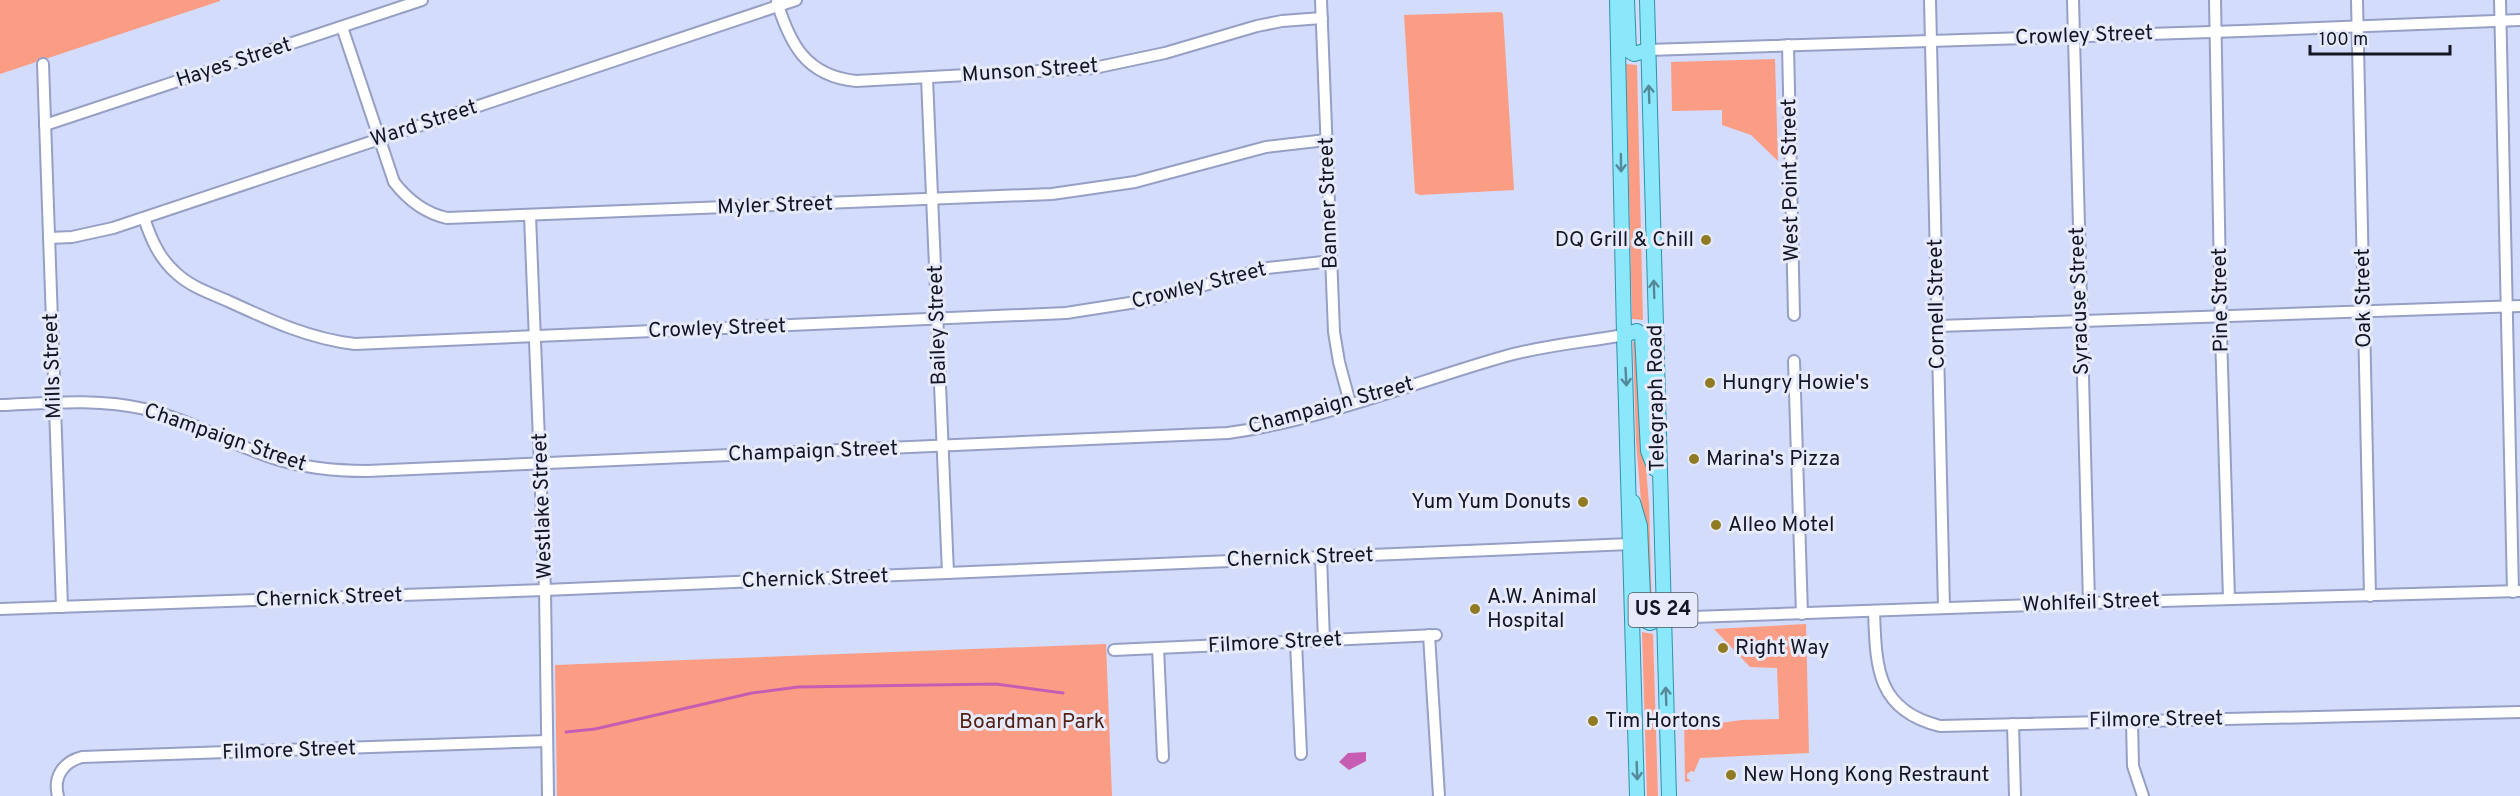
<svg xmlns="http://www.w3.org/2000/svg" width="2520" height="796" font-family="Overpass,sans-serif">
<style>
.green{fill:#fb9d85}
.water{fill:#c75db3}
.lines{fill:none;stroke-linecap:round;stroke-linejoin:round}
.stream{stroke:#c75db3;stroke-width:3}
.minor-casing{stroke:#969fc4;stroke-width:14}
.major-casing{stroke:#2e93ac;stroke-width:16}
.minor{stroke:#fff;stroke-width:10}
.major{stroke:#8be7fa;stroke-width:14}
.oneway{stroke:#558999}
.poi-dot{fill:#917b22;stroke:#e6eafa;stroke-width:2}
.labels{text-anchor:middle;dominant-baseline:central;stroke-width:6;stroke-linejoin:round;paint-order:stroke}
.shield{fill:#e6eafa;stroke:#525664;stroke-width:1.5}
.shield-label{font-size:20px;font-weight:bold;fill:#131623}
.street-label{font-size:21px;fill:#131623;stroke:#e6eafa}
.poi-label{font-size:21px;fill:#131623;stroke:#e6eafa;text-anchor:start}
.park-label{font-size:21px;fill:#552115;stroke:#e6eafa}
</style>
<rect width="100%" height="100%" fill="#d4dcfb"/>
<!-- green -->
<g class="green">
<path d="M0,0H220V1L0,74Z"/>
<path d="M1501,12L1503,14L1514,190L1420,195L1415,193L1404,15Z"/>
<path d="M1775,59L1778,161L1751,135L1722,125V110L1672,111L1671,62Z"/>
<path d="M1626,64L1637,65L1643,320L1632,319Z"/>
<path d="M1633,342H1636L1649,504L1652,610H1650L1636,441Z"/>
<path d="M1806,624L1809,753L1700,758L1694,772L1691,771L1687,774V778L1691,781L1685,782L1684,714L1690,718L1692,723L1698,726L1742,720L1779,719L1777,668L1750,667L1714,629Z"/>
<path d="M1642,632L1653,634L1658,796H1647Z"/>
<path d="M1106,644L1112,796H557L555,665Z"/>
</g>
<!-- water -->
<path class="water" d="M1366,752V761L1349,770L1339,762L1348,753Z"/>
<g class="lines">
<!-- stream -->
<path class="stream" d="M566,732L595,729L752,693L798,687L996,684L1063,693"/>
<!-- minor casing -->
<g class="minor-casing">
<g id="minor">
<path d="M1321,0L1334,332L1339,362L1350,403"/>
<path d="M1930,0L1944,608"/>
<path d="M2073,0L2089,603"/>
<path d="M2215,0L2221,334L2229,599"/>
<path d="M2357,0L2370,596"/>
<path d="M2500,0L2513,592"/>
<path d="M777,2C790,44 806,76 856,81L1094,68L1165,53L1257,26L1282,21L1322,18"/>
<path d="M342,27L394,182C408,200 424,213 447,218L1052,194L1135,182L1266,147L1326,140"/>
<path d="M1788,45L1794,315"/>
<path d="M1648,50L2242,31L2520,20"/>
<path d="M43,64L62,607"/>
<path d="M927,78L948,573"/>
<path d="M45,125L422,0"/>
<path d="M530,216L545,590L548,796"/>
<path d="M144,218C151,239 159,258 176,273C191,287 210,293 228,301C269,320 310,339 355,344L1066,313L1149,300L1268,268L1332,261"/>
<path d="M49,238L72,237L113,228L796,0"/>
<path d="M1938,326L2520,306"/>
<path d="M1794,361L1802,614"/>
<path d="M0,405C49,403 97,398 145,409C190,420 230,444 273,458C304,468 335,471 367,471L1228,433C1323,420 1414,382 1506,356C1545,345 1585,342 1624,335"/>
<path d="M1321,557L1324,641"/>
<path d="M0,609L545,590L1630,544"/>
<path d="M1874,611C1876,667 1876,710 1940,726L2520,712"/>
<path d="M1663,618L2089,603L2520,591"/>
<path d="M1429,635L1439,796"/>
<path d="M1296,642L1301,754"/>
<path d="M1158,648L1163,757"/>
<path d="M1114,650L1436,635"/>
<path d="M2132,721L2133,766L2143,796"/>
<path d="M2013,724L2015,796"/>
<path d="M58,796C53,777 63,762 82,757L547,741"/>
</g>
</g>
<!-- major casing -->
<g class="major-casing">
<g id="major">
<path d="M1617,0L1624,335L1637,796"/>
<path d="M1627,0L1629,51L1634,54L1648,50"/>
<path d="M1647,0L1669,796"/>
<path d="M1624,335L1637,331L1642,335L1648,451L1655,469"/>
<path d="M1633,502L1640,526L1644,620L1650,623L1663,618"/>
</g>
</g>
<!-- minor -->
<use href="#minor" class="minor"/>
<!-- major -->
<use href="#major" class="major"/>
</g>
<!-- one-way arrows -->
<defs><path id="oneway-shaft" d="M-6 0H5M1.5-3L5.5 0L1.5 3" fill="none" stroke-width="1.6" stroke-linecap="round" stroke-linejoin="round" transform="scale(1.5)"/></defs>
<g class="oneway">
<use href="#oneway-shaft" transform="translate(1649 94) rotate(-92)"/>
<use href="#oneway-shaft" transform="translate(1621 163) rotate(89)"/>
<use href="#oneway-shaft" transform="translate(1654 289) rotate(-92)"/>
<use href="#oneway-shaft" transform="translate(1626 377) rotate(87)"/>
<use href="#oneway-shaft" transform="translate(1666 696) rotate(-92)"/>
<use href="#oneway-shaft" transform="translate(1637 771) rotate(88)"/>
</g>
<!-- markers -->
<g class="poi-dot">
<circle cx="1706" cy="240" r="6"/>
<circle cx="1710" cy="383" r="6"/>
<circle cx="1694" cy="459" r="6"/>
<circle cx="1583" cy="502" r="6"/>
<circle cx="1716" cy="525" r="6"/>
<circle cx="1475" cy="609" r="6"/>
<circle cx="1723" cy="648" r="6"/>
<circle cx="1593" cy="721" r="6"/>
<circle cx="1731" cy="775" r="6"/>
</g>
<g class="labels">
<!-- shield labels -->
<rect class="shield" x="1628.5" y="593" width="69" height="34" rx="4.5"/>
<g class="shield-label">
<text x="1663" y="610">US 24</text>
</g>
<!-- street labels -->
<g class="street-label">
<text transform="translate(2084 36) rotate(-2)">Crowley Street</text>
<text transform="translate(234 63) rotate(-18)">Hayes Street</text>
<text transform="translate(1030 71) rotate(-4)">Munson Street</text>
<text transform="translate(424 124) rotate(-18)">Ward Street</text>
<text transform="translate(1791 180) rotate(-91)">West Point Street</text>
<text transform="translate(1329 203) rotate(-92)">Banner Street</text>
<text transform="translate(775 206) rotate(-2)">Myler Street</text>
<text transform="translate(1199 286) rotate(-14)">Crowley Street</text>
<text transform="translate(2364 298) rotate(-91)">Oak Street</text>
<text transform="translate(2221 300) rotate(-91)">Pine Street</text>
<text transform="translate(2080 301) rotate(-92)">Syracuse Street</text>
<text transform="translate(1937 304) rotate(-91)">Cornell Street</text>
<text transform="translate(938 325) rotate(-92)">Bailey Street</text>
<text transform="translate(717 329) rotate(-2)">Crowley Street</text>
<text transform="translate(53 366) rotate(-92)">Mills Street</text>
<text transform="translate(1657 398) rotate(-91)">Telegraph Road</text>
<text transform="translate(1331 406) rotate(-15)">Champaign Street</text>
<text transform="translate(225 438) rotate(19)">Champaign Street</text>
<text transform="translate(813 452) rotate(-2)">Champaign Street</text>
<text transform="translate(543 506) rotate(-92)">Westlake Street</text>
<text transform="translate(1300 558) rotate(-2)">Chernick Street</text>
<text transform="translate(815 579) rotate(-2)">Chernick Street</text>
<text transform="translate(329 598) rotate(-2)">Chernick Street</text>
<text transform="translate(2091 603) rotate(-2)">Wohlfeil Street</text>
<text transform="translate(1275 643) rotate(-3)">Filmore Street</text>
<text transform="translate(2156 720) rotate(-1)">Filmore Street</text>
<text transform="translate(289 751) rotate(-2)">Filmore Street</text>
</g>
<!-- poi labels -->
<g class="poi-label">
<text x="1694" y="240" text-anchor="end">DQ Grill &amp; Chill</text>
<text x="1722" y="383">Hungry Howie's</text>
<text x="1706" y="459">Marina's Pizza</text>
<text x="1571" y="502" text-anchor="end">Yum Yum Donuts</text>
<text x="1728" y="525">Alleo Motel</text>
<text x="1487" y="597">A.W. Animal<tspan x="1487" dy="24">Hospital</tspan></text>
<text x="1735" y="648">Right Way</text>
<text x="1605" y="721">Tim Hortons</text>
<text x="1743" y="775">New Hong Kong Restraunt</text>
</g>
<!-- park labels -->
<g class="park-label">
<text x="1032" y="722">Boardman Park</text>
</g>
</g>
<!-- scale -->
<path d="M2310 45v9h140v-9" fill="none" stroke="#131623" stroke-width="3"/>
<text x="2319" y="45" font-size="18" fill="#131623" stroke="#e6eafa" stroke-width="4.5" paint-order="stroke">100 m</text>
</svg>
